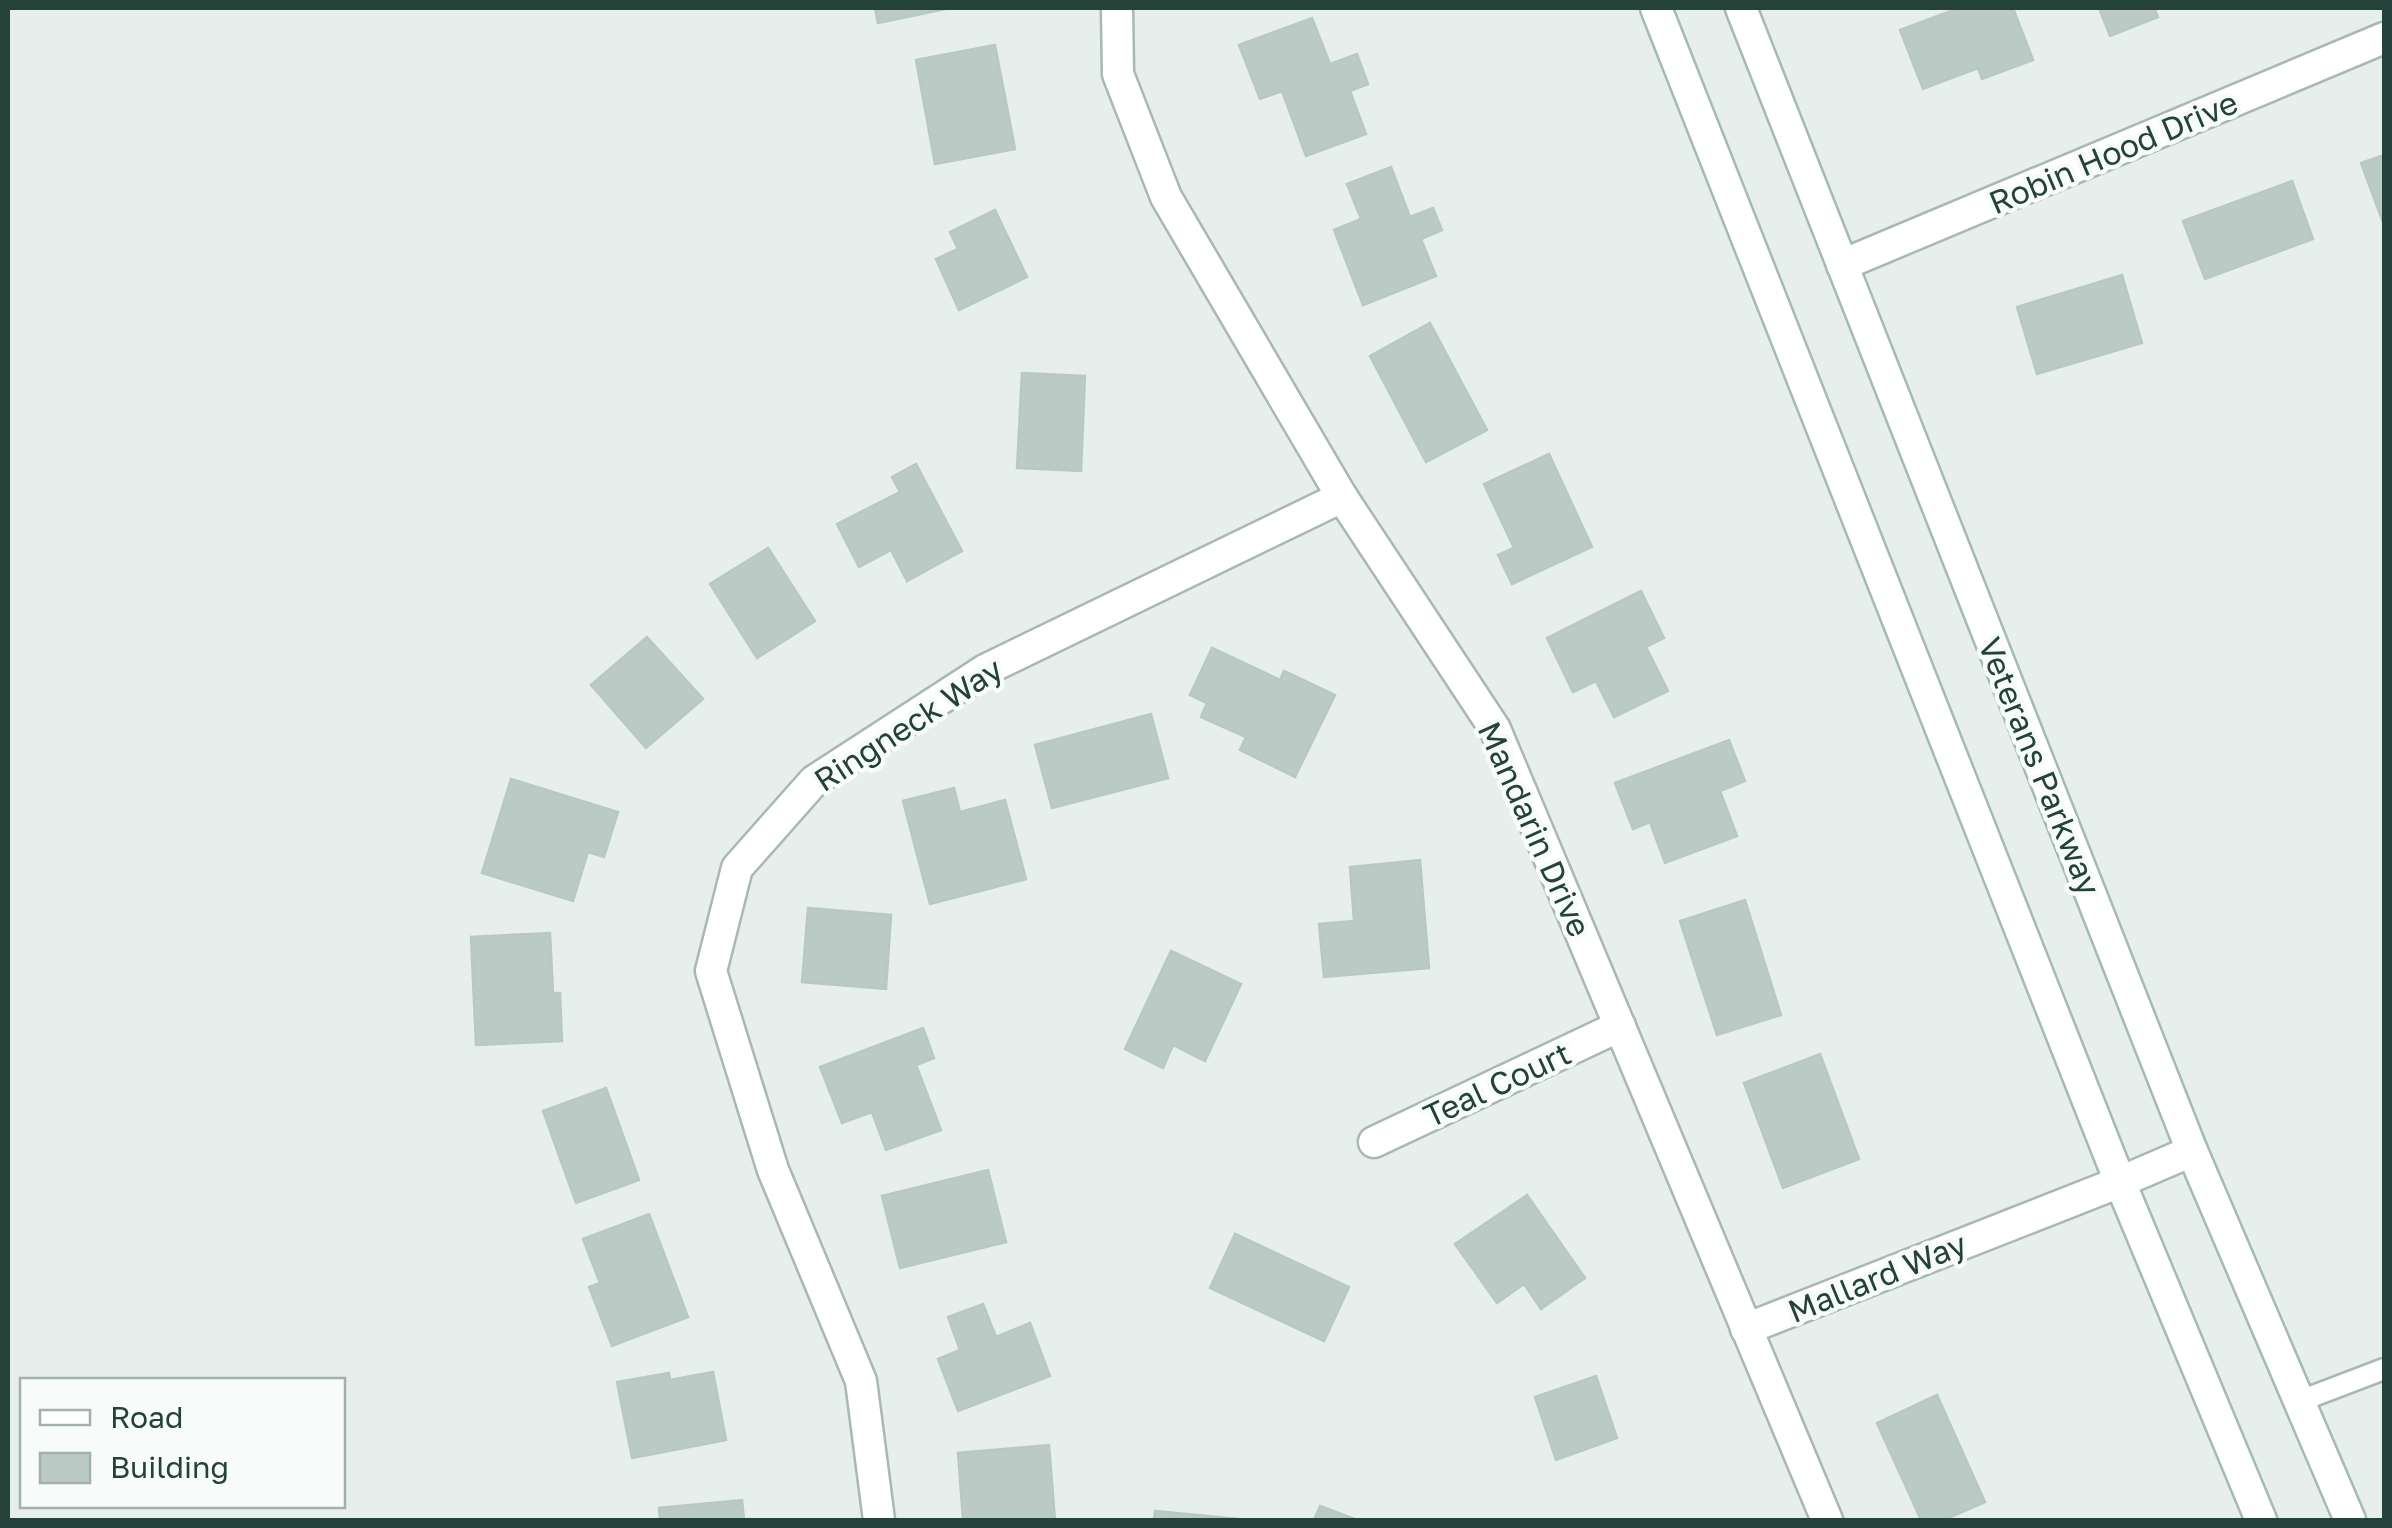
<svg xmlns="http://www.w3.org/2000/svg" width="2392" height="1528" font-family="'Golos Text',sans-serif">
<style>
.building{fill:#bbcac4;stroke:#b8c9c2;stroke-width:2.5}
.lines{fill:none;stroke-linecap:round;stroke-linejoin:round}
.service-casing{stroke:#a8b8b2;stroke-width:25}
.minor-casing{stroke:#a8b8b2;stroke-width:35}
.secondary-casing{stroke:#a4bbb3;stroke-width:35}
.service{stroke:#fff;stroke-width:20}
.minor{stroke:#fff;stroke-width:30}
.secondary{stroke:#fff;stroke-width:30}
.labels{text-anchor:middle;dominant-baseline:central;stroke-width:9;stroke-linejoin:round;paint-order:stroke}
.street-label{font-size:32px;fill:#24423a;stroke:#f7fbf9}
</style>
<rect width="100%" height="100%" fill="#e6efeb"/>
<!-- building -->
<g class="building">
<path d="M875,8H950L878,23Z"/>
<path d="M1959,8H2013L2033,60L1982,79L1978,68L1923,89L1900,30Z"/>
<path d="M2099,8H2154L2158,17L2110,36Z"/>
<path d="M1312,18L1330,64L1357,54L1368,84L1350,91L1366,134L1306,156L1282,91L1260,99L1239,45Z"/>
<path d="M995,45L1015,149L935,164L916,60Z"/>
<path d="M2384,155V225L2361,163Z"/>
<path d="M1391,167L1410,217L1433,208L1442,230L1421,239L1436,276L1363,305L1334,230L1361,219L1347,184Z"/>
<path d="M2292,181L2313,239L2205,279L2183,221Z"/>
<path d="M995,210L1027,277L959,310L936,259L958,249L950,232Z"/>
<path d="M2122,275L2142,343L2037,374L2017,307Z"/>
<path d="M1430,323L1487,430L1426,462L1370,356Z"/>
<path d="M1022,373L1085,376L1081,471L1017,468Z"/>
<path d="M1549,454L1592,547L1512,584L1498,555L1514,548L1484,484Z"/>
<path d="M916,464L962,551L907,581L891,550L859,567L837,524L900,492L892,477Z"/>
<path d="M768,548L815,621L757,658L710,584Z"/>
<path d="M1641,591L1664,638L1646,647L1668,691L1614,717L1596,681L1573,692L1547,638Z"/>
<path d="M647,637L703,699L646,748L591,685Z"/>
<path d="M1212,648L1280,680L1284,671L1335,695L1295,777L1240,750L1246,737L1201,717L1207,703L1190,695Z"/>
<path d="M1151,714L1168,778L1052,808L1035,745Z"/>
<path d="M1729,740L1745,781L1720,791L1737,836L1665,863L1650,822L1633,829L1615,783Z"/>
<path d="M511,779L618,812L604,857L588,852L573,901L482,873Z"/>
<path d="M954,788L960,812L1005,800L1026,879L930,904L903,801Z"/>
<path d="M1420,860L1429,968L1324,977L1319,924L1354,921L1350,867Z"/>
<path d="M1745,900L1781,1015L1717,1035L1680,921Z"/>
<path d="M808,908L891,915L886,989L802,982Z"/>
<path d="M550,933L553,993H560L562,1041L476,1045L471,937Z"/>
<path d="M1171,951L1241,984L1205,1061L1173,1045L1163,1068L1125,1049Z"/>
<path d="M923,1028L934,1058L916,1065L941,1130L886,1150L872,1112L842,1123L820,1067Z"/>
<path d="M1820,1054L1859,1159L1783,1188L1744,1083Z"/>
<path d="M606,1088L639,1180L576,1203L543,1111Z"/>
<path d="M988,1170L1006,1242L900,1268L882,1196Z"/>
<path d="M1527,1195L1585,1278L1541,1309L1524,1284L1497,1303L1455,1244Z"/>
<path d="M649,1214L688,1317L612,1346L589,1287L600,1283L583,1239Z"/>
<path d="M1235,1234L1349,1287L1324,1341L1210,1288Z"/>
<path d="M983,1304L996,1337L1030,1323L1050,1376L958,1411L938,1359L960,1350L948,1317Z"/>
<path d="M713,1372L726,1440L632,1458L617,1382L669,1373L670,1380Z"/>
<path d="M1596,1376L1617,1438L1556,1460L1535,1397Z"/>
<path d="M1937,1395L1985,1502L1944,1520H1921L1877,1423Z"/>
<path d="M1049,1445L1055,1520H963L958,1453Z"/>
<path d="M742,1500L744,1520H660L659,1508Z"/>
<path d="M1320,1506L1357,1520H1314Z"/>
<path d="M1155,1511L1239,1519L1154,1520Z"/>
</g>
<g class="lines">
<!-- service casing -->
<g class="service-casing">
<path id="service" d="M2300,1401L2384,1369"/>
</g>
<!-- minor casing -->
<g class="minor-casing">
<g id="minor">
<path d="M1117,8L1118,74L1166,197L1342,497L1495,729L1827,1520"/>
<path d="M1842,265L2384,38"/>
<path d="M1374,1142L1620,1026"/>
<path d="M1746,1329L2120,1182L2192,1151"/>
<path d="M879,1520L861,1381L773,1170L711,971L737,868L814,781L985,670L1342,497"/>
</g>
</g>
<!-- secondary casing -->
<g class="secondary-casing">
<g id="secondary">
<path d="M1656,8L2120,1182L2261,1520"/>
<path d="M1741,8L2192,1151L2350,1520"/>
</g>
</g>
<!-- service -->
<use href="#service" class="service"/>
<!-- minor -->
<use href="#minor" class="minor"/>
<!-- secondary -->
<use href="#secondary" class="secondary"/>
</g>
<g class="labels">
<!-- street labels -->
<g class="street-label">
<text transform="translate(2113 152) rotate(-23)">Robin Hood Drive</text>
<text transform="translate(908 724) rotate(-33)">Ringneck Way</text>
<text transform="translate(2040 766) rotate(68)">Veterans Parkway</text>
<text transform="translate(1535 829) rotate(66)">Mandarin Drive</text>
<text transform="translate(1497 1084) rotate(-25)">Teal Court</text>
<text transform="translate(1877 1277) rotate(-22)">Mallard Way</text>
</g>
</g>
<!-- border -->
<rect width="2392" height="1528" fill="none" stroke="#24423a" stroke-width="20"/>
<!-- legend -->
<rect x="20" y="1378" width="325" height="130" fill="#f7fbf9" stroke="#a3b1ad" stroke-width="2.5"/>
<rect x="40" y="1410" width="50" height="15" fill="#ffffff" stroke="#a3b1ad" stroke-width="2.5"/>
<text x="110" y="1428" font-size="30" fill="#24423a">Road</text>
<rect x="40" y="1453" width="50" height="30" fill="#bbcac4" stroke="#a3b1ad" stroke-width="2.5"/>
<text x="110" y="1478" font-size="30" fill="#24423a">Building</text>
</svg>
